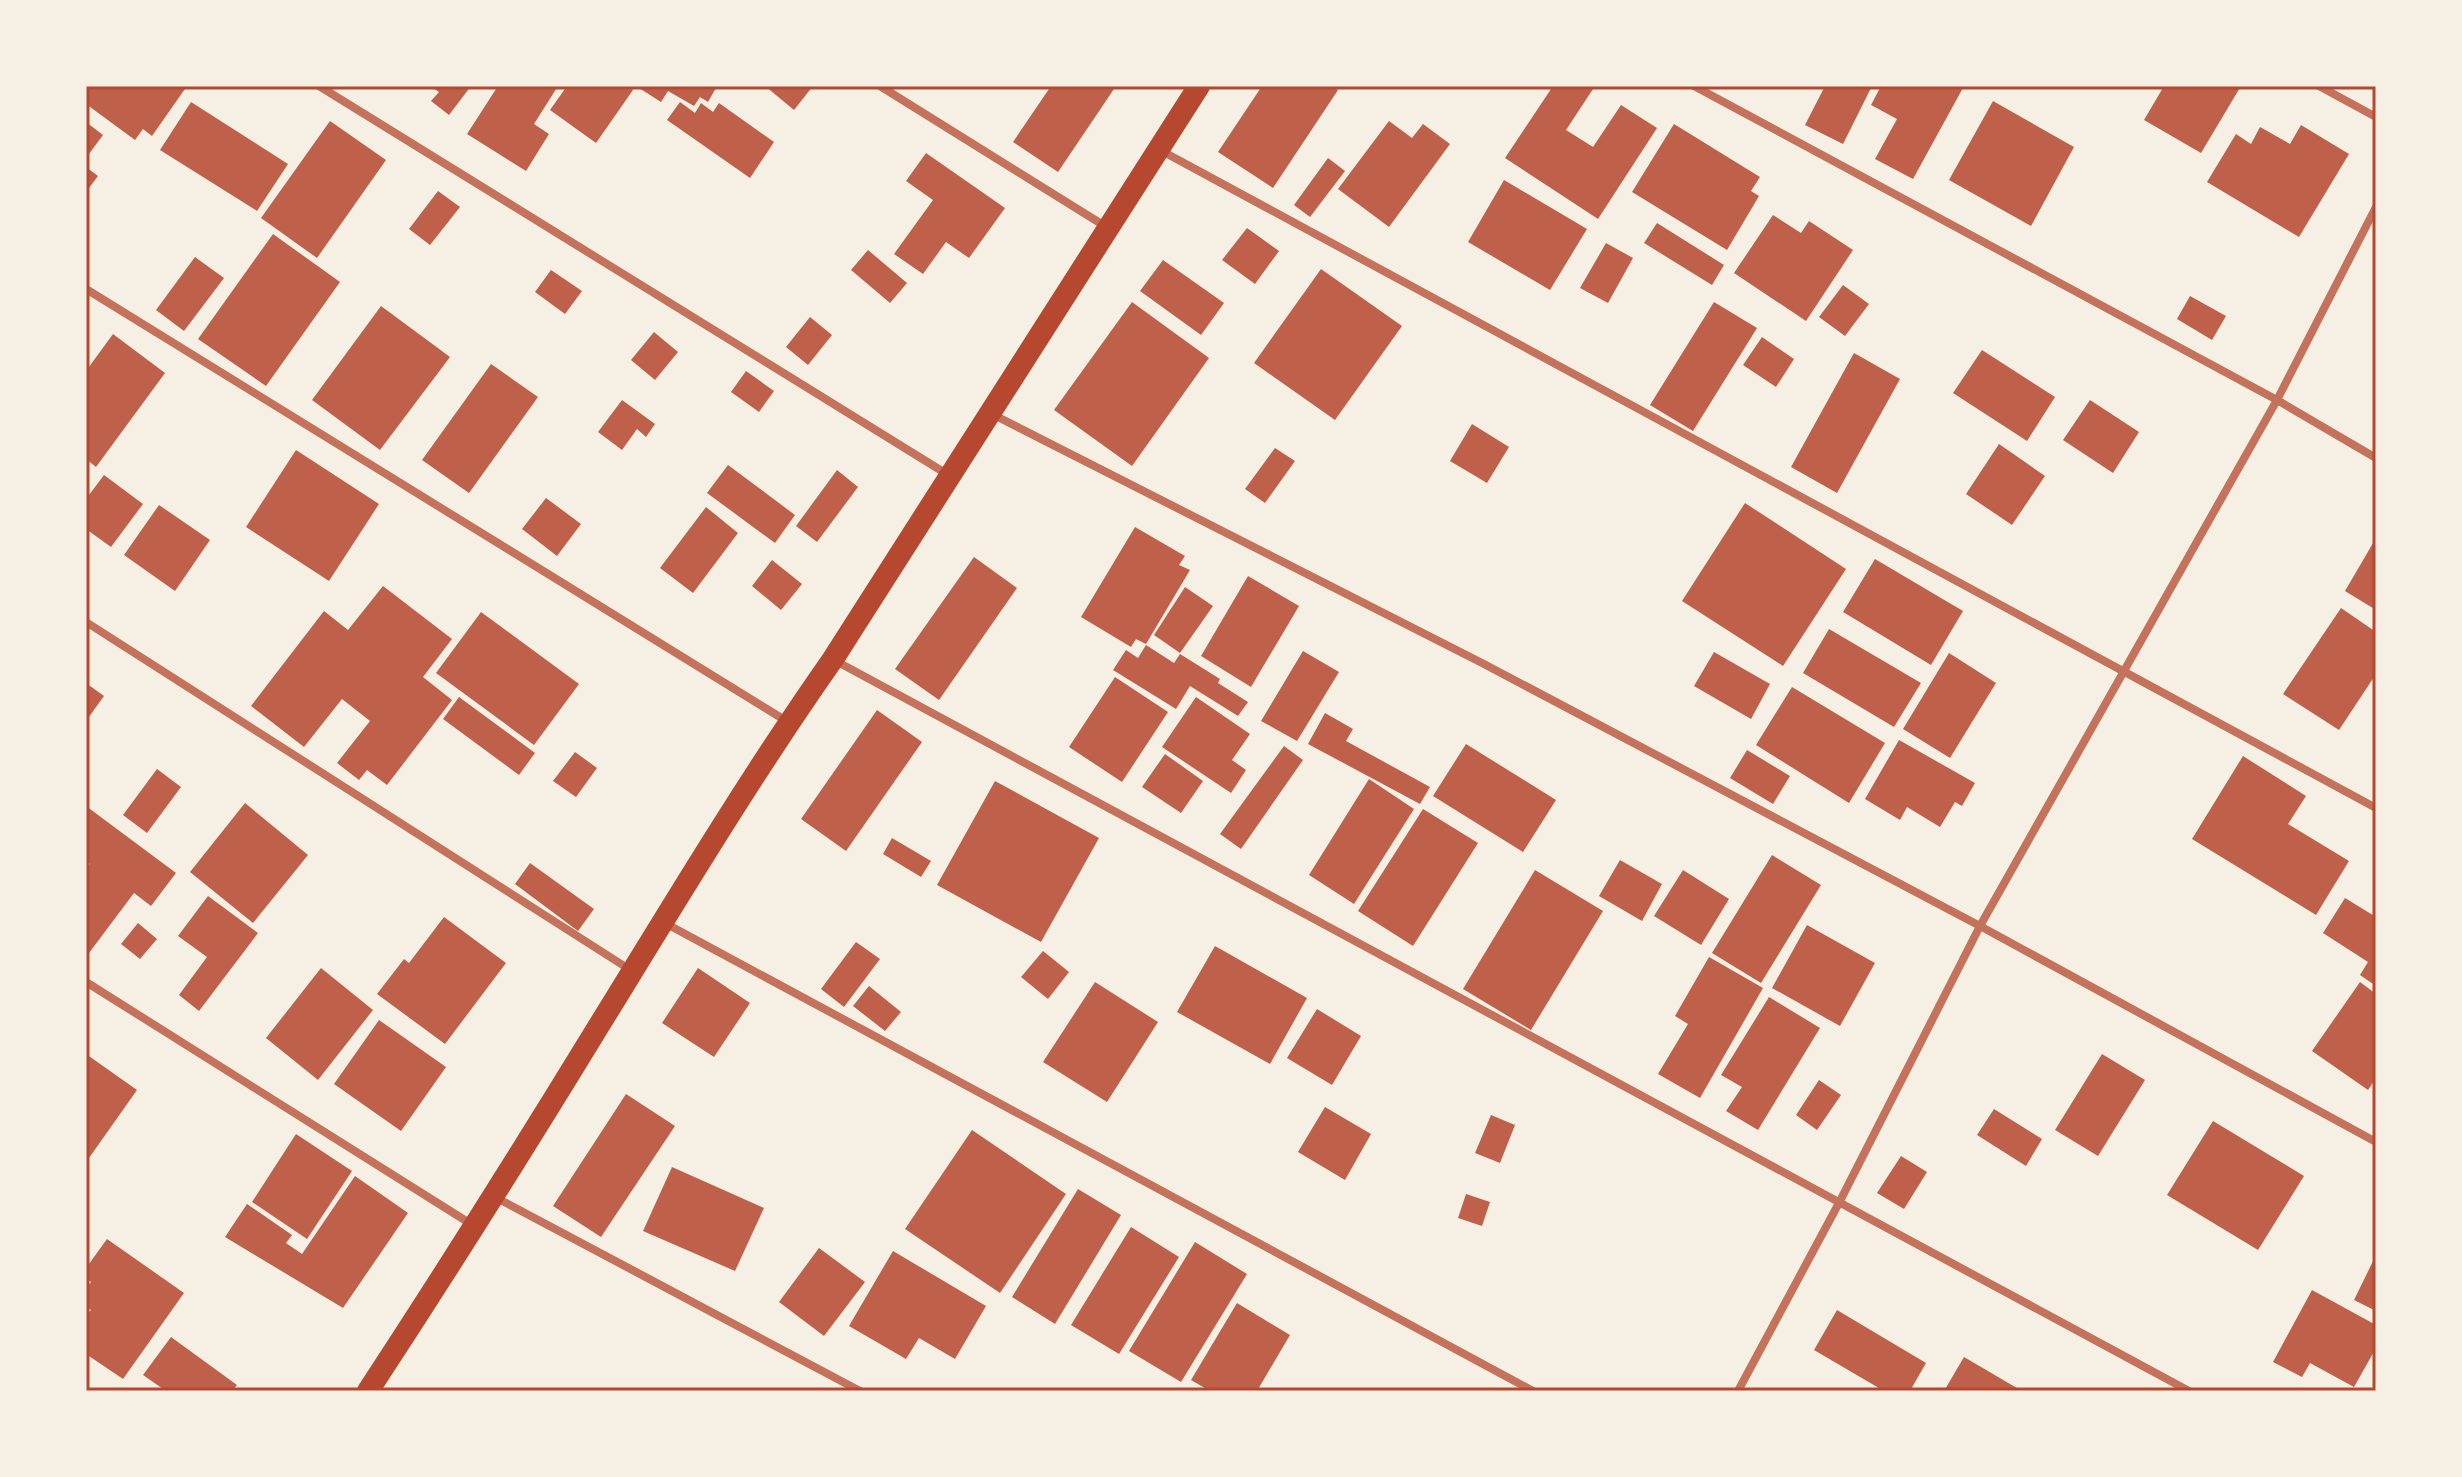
<svg xmlns="http://www.w3.org/2000/svg" width="2462" height="1477" font-family="Raleway,sans-serif">
<style>
.building{fill:#bf614a}
.lines{fill:none;stroke-linecap:round;stroke-linejoin:round}
.minor{stroke:#c5725c;stroke-width:8}
.trunk{stroke:#b5482f;stroke-width:22}
.neatline{fill:none;stroke:#b5482f;stroke-width:3}
</style>
<rect width="100%" height="100%" fill="#f6efe4"/>
<!-- building -->
<g class="building">
<path d="M88,86H187L152,136L143,129L135,140L86,104Z"/>
<path d="M430,86H471L449,115L431,101L439,92Z"/>
<path d="M498,86H558L534,124L549,134L526,171L467,134Z"/>
<path d="M567,86H627L633,90L596,143L550,110Z"/>
<path d="M640,86H717L708,102L700,97L694,106L668,91L661,102L639,88Z"/>
<path d="M765,86H813L794,110Z"/>
<path d="M1051,86H1116L1058,172L1013,142Z"/>
<path d="M1262,86H1331L1338,90L1273,188L1218,152Z"/>
<path d="M1553,86H1595L1566,130L1593,147L1621,105L1657,128L1598,219L1505,158Z"/>
<path d="M1825,86H1872L1843,144L1805,125Z"/>
<path d="M1881,86H1964L1913,179L1875,159L1897,119L1871,105Z"/>
<path d="M2164,86H2241L2201,153L2144,120Z"/>
<path d="M1993,101L2074,147L2031,226L1949,180Z"/>
<path d="M191,102L288,164L257,211L160,150Z"/>
<path d="M680,102L695,113L701,103L713,112L719,103L774,142L750,178L667,120Z"/>
<path d="M330,121L386,160L317,258L261,218Z"/>
<path d="M1389,121L1412,138L1423,124L1450,144L1389,227L1338,189Z"/>
<path d="M86,122L103,135L86,158Z"/>
<path d="M1674,124L1760,177L1751,191L1759,196L1727,250L1632,192Z"/>
<path d="M2301,125L2349,154L2299,237L2207,182L2236,134L2251,144L2260,127L2290,144Z"/>
<path d="M926,153L1005,208L969,258L946,242L923,274L894,254L933,200L906,181Z"/>
<path d="M1328,158L1345,171L1310,217L1294,205Z"/>
<path d="M86,167L98,176L86,192Z"/>
<path d="M1504,180L1587,229L1550,290L1468,242Z"/>
<path d="M438,191L460,207L430,245L409,229Z"/>
<path d="M1773,215L1801,233L1809,221L1853,250L1806,321L1734,273Z"/>
<path d="M1657,223L1724,265L1712,285L1644,243Z"/>
<path d="M1247,228L1279,251L1255,284L1222,260Z"/>
<path d="M273,234L340,282L266,386L198,339Z"/>
<path d="M1606,243L1633,258L1608,303L1580,288Z"/>
<path d="M868,250L907,283L890,303L851,270Z"/>
<path d="M195,257L224,278L184,331L156,310Z"/>
<path d="M1163,260L1224,303L1201,335L1140,291Z"/>
<path d="M1321,269L1402,326L1335,420L1254,363Z"/>
<path d="M551,270L582,291L565,314L535,292Z"/>
<path d="M1843,285L1869,304L1845,336L1819,317Z"/>
<path d="M2190,296L2226,316L2212,340L2177,319Z"/>
<path d="M1132,302L1209,358L1132,466L1054,410Z"/>
<path d="M1714,302L1757,328L1693,431L1650,405Z"/>
<path d="M381,306L450,357L380,450L312,400Z"/>
<path d="M810,317L832,335L808,365L786,347Z"/>
<path d="M654,332L678,352L655,380L631,360Z"/>
<path d="M113,334L165,373L96,467L86,459V371Z"/>
<path d="M1762,337L1794,359L1776,387L1743,365Z"/>
<path d="M1982,350L2055,397L2027,441L1953,393Z"/>
<path d="M1854,353L1900,379L1837,493L1791,467Z"/>
<path d="M491,364L538,397L469,493L422,460Z"/>
<path d="M746,371L774,391L759,412L731,392Z"/>
<path d="M622,400L655,424L646,437L637,429L622,450L598,432Z"/>
<path d="M2090,400L2139,432L2113,473L2063,440Z"/>
<path d="M1472,424L1509,447L1487,483L1450,461Z"/>
<path d="M1999,444L2045,476L2012,525L1966,494Z"/>
<path d="M1275,448L1295,461L1265,503L1245,489Z"/>
<path d="M296,450L379,504L329,581L246,527Z"/>
<path d="M728,465L795,515L775,543L707,493Z"/>
<path d="M837,470L858,487L817,542L796,526Z"/>
<path d="M104,475L143,504L111,547L86,529V499Z"/>
<path d="M546,498L581,524L557,556L522,529Z"/>
<path d="M1745,503L1846,569L1783,666L1682,601Z"/>
<path d="M159,505L210,540L175,591L124,555Z"/>
<path d="M706,507L738,533L693,593L660,568Z"/>
<path d="M1135,527L1185,556L1179,565L1190,570L1146,644L1136,639L1131,647L1081,617Z"/>
<path d="M2376,538V610L2345,591Z"/>
<path d="M974,557L1017,588L939,700L895,669Z"/>
<path d="M1875,559L1963,611L1931,665L1843,612Z"/>
<path d="M772,560L802,584L781,610L752,586Z"/>
<path d="M1248,576L1299,606L1251,687L1201,656Z"/>
<path d="M383,586L452,639L423,677L452,700L387,785L367,770L359,780L337,763L370,721L342,699L304,747L251,706L324,611L348,630Z"/>
<path d="M1185,587L1213,606L1180,653L1154,635Z"/>
<path d="M2341,608L2376,632V674L2339,730L2283,694Z"/>
<path d="M481,612L579,684L534,745L436,673Z"/>
<path d="M1829,629L1921,683L1894,727L1803,673Z"/>
<path d="M1146,645L1174,663L1180,654L1220,679L1218,683L1248,702L1238,716L1190,686L1176,709L1113,670L1126,650L1138,658Z"/>
<path d="M1303,651L1339,672L1297,741L1261,721Z"/>
<path d="M1714,652L1770,684L1751,719L1694,686Z"/>
<path d="M1949,653L1996,683L1950,758L1903,729Z"/>
<path d="M1115,677L1168,712L1122,782L1069,747Z"/>
<path d="M86,683L104,696L86,721Z"/>
<path d="M1792,687L1885,743L1849,803L1756,745Z"/>
<path d="M459,697L535,753L519,775L443,719Z"/>
<path d="M1196,697L1250,734L1232,760L1246,770L1231,793L1162,747Z"/>
<path d="M877,710L922,742L846,851L801,819Z"/>
<path d="M1325,713L1353,729L1346,741L1430,787L1420,804L1308,744Z"/>
<path d="M1899,740L1975,783L1962,806L1955,802L1940,827L1907,807L1900,820L1865,799Z"/>
<path d="M1466,744L1556,800L1523,852L1433,796Z"/>
<path d="M1284,746L1303,760L1241,849L1220,834Z"/>
<path d="M1747,750L1790,776L1773,804L1730,778Z"/>
<path d="M575,752L597,768L576,797L553,781Z"/>
<path d="M1165,754L1203,781L1181,813L1142,787Z"/>
<path d="M2243,756L2306,796L2288,824L2349,861L2316,915L2192,839Z"/>
<path d="M157,769L181,787L147,833L123,815Z"/>
<path d="M1369,779L1414,809L1354,904L1309,875Z"/>
<path d="M995,781L1099,838L1041,942L937,885Z"/>
<path d="M245,803L308,855L253,923L190,872Z"/>
<path d="M86,806L176,873L151,906L134,893L86,957V870L90,864L86,860Z"/>
<path d="M1423,809L1478,843L1413,946L1358,911Z"/>
<path d="M892,838L931,861L921,877L883,854Z"/>
<path d="M1772,855L1821,885L1761,983L1712,953Z"/>
<path d="M1620,860L1662,884L1642,921L1599,896Z"/>
<path d="M530,863L594,909L578,931L515,884Z"/>
<path d="M1535,870L1603,911L1531,1030L1463,989Z"/>
<path d="M1683,870L1729,899L1701,945L1654,916Z"/>
<path d="M208,896L258,933L199,1011L179,995L207,957L178,936Z"/>
<path d="M2345,898L2376,917V986L2360,975L2368,962L2323,933Z"/>
<path d="M444,917L506,963L445,1044L377,994L404,959L409,963Z"/>
<path d="M138,923L157,939L140,959L121,944Z"/>
<path d="M1807,925L1875,963L1840,1026L1772,988Z"/>
<path d="M856,942L880,959L844,1007L821,989Z"/>
<path d="M1215,946L1307,998L1270,1064L1177,1012Z"/>
<path d="M1043,951L1069,972L1048,999L1021,977Z"/>
<path d="M1709,957L1763,988L1700,1098L1658,1074L1688,1024L1675,1016Z"/>
<path d="M321,968L373,1010L318,1080L266,1038Z"/>
<path d="M698,968L750,1003L714,1057L662,1023Z"/>
<path d="M1095,982L1158,1022L1107,1102L1043,1062Z"/>
<path d="M2360,982L2376,994V1078L2368,1090L2312,1051Z"/>
<path d="M869,986L901,1012L885,1031L853,1006Z"/>
<path d="M1769,997L1820,1028L1758,1130L1726,1111L1742,1087L1721,1075Z"/>
<path d="M1317,1009L1361,1036L1332,1085L1287,1058Z"/>
<path d="M379,1020L446,1067L401,1131L334,1084Z"/>
<path d="M86,1054L137,1090L89,1158L86,1156Z"/>
<path d="M2102,1054L2145,1080L2098,1156L2055,1130Z"/>
<path d="M1819,1080L1841,1095L1817,1130L1796,1115Z"/>
<path d="M626,1094L675,1126L601,1237L553,1206Z"/>
<path d="M1325,1107L1371,1134L1345,1180L1298,1152Z"/>
<path d="M1994,1109L2042,1139L2026,1166L1977,1135Z"/>
<path d="M1491,1115L1515,1125L1500,1163L1475,1153Z"/>
<path d="M2213,1121L2304,1176L2258,1250L2167,1195Z"/>
<path d="M972,1130L1066,1194L1000,1293L905,1229Z"/>
<path d="M296,1134L352,1171L307,1239L252,1202Z"/>
<path d="M1901,1156L1927,1172L1904,1209L1877,1193Z"/>
<path d="M672,1167L764,1208L735,1271L643,1231Z"/>
<path d="M355,1176L408,1213L343,1308L225,1237L247,1204L292,1235L286,1243L302,1254Z"/>
<path d="M1078,1189L1121,1215L1055,1324L1012,1297Z"/>
<path d="M1466,1194L1490,1202L1482,1226L1458,1218Z"/>
<path d="M1131,1227L1179,1257L1119,1354L1071,1325Z"/>
<path d="M107,1239L184,1293L123,1379L86,1354V1316L91,1310L86,1306V1289L91,1282L86,1278V1268Z"/>
<path d="M1195,1242L1247,1274L1181,1382L1129,1351Z"/>
<path d="M819,1248L865,1282L824,1336L779,1302Z"/>
<path d="M893,1251L986,1306L955,1359L919,1338L906,1359L849,1326Z"/>
<path d="M2376,1255V1311L2354,1300Z"/>
<path d="M2312,1290L2376,1325V1348L2354,1387L2310,1363L2302,1377L2273,1362Z"/>
<path d="M1237,1303L1290,1335L1257,1391H1210L1191,1380Z"/>
<path d="M1837,1310L1926,1363L1910,1391H1884L1814,1350Z"/>
<path d="M171,1337L237,1385L232,1391H166L143,1375Z"/>
<path d="M1964,1357L2022,1391H1944Z"/>
</g>
<g class="lines">
<!-- minor -->
<g class="minor">
<path d="M319,86L950,476"/>
<path d="M880,86L1108,228"/>
<path d="M1694,86L2277,400L2376,458"/>
<path d="M2319,86L2376,117"/>
<path d="M1160,150L2376,808"/>
<path d="M86,289L788,722"/>
<path d="M990,413L1484,664L1980,926L2376,1142"/>
<path d="M86,622L632,971"/>
<path d="M834,660L2189,1391"/>
<path d="M663,922L1533,1391"/>
<path d="M86,982L471,1224"/>
<path d="M495,1197L860,1391"/>
<path d="M1738,1391L1840,1201L1980,926L2277,400L2376,207"/>
</g>
<!-- trunk -->
<path class="trunk" d="M368,1391C446,1272 521,1153 595,1032C672,907 748,780 833,659L1199,86"/>
</g>
<!-- border -->
<rect width="2462" height="1477" fill="none" stroke="#f6efe4" stroke-width="176"/>
<rect x="88" y="88" width="2286" height="1301" class="neatline"/>
</svg>
